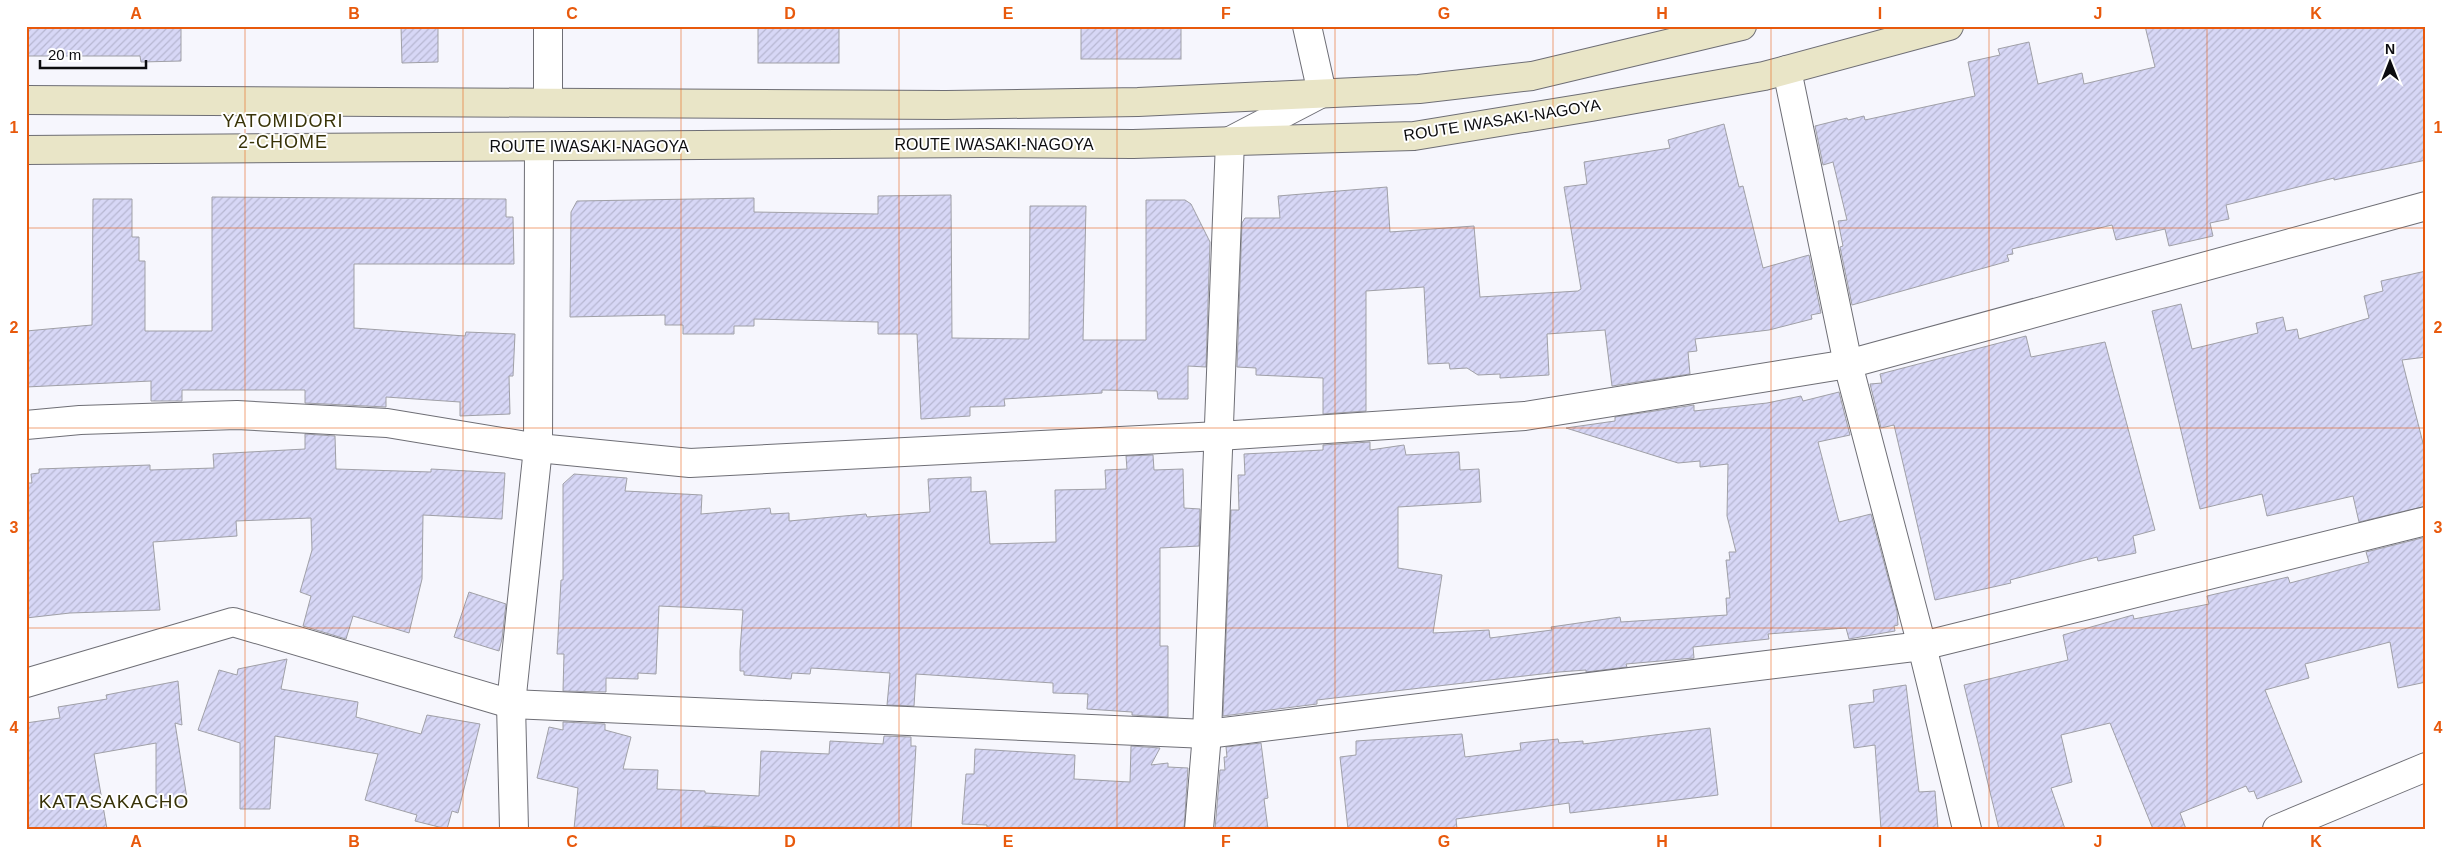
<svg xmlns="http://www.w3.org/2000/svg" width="2452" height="855" font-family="Helvetica,sans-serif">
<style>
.building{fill:url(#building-hatch);stroke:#a0a0a7}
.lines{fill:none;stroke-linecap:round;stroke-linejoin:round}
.minor-casing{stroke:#6e6e75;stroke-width:30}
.secondary-casing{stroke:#6e6e75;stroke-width:30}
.minor{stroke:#fff;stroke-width:28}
.secondary{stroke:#e9e5c7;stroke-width:28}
.grid{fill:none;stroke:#e8590c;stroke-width:1;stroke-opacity:0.55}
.labels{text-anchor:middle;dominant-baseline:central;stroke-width:4;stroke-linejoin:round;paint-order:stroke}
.street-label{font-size:16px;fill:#0c0c0f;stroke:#fff}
.neighbourhood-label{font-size:18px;letter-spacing:1px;fill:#383308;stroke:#fff}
.quarter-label{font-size:19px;letter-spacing:1px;fill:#383308;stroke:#fff}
.neatline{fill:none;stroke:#e8590c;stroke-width:2}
.grid-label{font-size:16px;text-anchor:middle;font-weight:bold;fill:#e8590c}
</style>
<defs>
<pattern id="building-hatch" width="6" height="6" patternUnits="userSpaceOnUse" patternTransform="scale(1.25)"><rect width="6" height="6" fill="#d7d7f6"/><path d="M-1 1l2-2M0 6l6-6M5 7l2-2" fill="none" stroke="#b7b7d2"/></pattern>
</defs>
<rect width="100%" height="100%" fill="#f6f6fd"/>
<!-- building -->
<g class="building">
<path d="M26,26H181V61L141,62L140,56H26Z"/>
<path d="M401,26H438V62L402,63Z"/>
<rect x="758" y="26" width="81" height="37"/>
<rect x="1081" y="26" width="100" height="33"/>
<path d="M2145,26H2426V160L2334,180V178L2226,205L2229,219L2210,223L2213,236L2169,246L2165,229L2116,240L2112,225L2012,249L2013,254L2007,255L2009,261L1852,305L1840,247L1843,246L1838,221L1847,220L1833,162L1823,165L1815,126L1847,118L1848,120L1864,116L1865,120L1975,96L1968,62L2000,55L1998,49L2029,42L2038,84L2082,73L2084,84L2155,67Z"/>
<path d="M1724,124L1739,187L1743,186L1763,268L1809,255L1821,313L1811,315L1812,319L1769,330L1695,339L1697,351L1688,352L1690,374L1612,386L1605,330L1547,334L1549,375L1500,378V374L1478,375L1467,368L1450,369L1449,363L1428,364L1424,287L1366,291V411L1323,414V378L1256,375V368L1237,367L1242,223L1245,218H1280L1278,196L1387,187L1390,232L1474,226L1480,297L1578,291L1581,289L1564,187L1587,184L1584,162L1670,148L1668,140Z"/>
<path d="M951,195L952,338L1029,339L1030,206H1086L1083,340H1146V200H1185L1191,204L1210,242L1206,367L1188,366V399H1158L1157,391L1102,390V393L1004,399L1005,406L970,407V416L921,419L917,334H878V322L754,319V326H734V334H683V325H665V315L570,317L571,212L577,201L754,198V212L878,214V196Z"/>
<path d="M212,197L506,199V217H513L514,264H354V328L465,336L466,332L515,334L513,376H509L510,414L460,416V402L386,397V407L305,403V390H182V401H151V381L26,387V331L92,325L93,199H132V237H139V261H145V331H212Z"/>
<path d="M2426,271V357L2402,360L2426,455V506L2359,522L2353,496L2267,516L2262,494L2200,509L2152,311L2181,304L2192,349L2258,333L2256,323L2283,317L2286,331L2297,329L2299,339L2369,318L2364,296L2383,291L2381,281Z"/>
<path d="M2026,336L2031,357L2105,342L2155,530L2133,536L2136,553L2098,561L2097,557L2010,580L2011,583L1935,600L1894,425L1881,428L1870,384L1882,383L1880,374Z"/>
<path d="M1839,392L1850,435L1818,442L1839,522L1871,514L1897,611L1898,625L1894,626L1895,631L1849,639L1846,628L1768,634L1769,639L1693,647L1694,658L1626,664L1627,667L1586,672V670L1559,672L1317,700V704L1223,716L1231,510H1239L1238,475H1245L1244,454L1323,450V445L1370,442V450L1404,445L1406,455L1459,452L1460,470L1479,469L1481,502L1398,507V568L1442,575L1433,633L1489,630L1490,638L1552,630L1551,627L1620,617L1621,622L1727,615L1726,598H1730L1726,560H1730L1729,552H1736L1727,516L1728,464L1700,467V461L1678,463L1566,428L1615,421V417L1694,405V411L1767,403L1801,396L1803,401Z"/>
<path d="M305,434L335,436L336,469L431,472V469L505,473L502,519L423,515L422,579L409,633L353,616L346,639L303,626L311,596L300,592L312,550L311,518L236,521L237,536L153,542L160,610L70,613L26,618V483H32L31,474L39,473V469L150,465V470L214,468L213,454L305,449Z"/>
<path d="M1153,455L1154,470L1183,469L1184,508L1200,509L1199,546L1160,548V646H1168V717L1132,715V712L1087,709L1088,694L1053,693V683L916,674L914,706L887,705L890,673L811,668L810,674L792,673L791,679L744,675V671H740V651L743,610L659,606L656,674L638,673V679L606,678V692L563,691L564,654H557L561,580H563V484L574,474L627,478L625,491L702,495L701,514L770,508L771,514L789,513V521L866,514L867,517L930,512L928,479L971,477V492L986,491L990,544L1056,542L1055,490L1106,489L1105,470L1127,469L1126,456Z"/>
<path d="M2426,537V682L2398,688L2390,642L2305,664L2309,678L2265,690L2302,782L2257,799L2254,791L2249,792L2246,786L2180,813L2186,829H2153L2110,723L2061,735L2072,782L2051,788L2065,829H1999L1964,685L2068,660L2063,635L2133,615L2134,619L2209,604L2207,596L2288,577L2290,583L2369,562L2366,552Z"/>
<path d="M469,592L506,604L502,639L499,651L454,637Z"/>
<path d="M287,659L281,689L358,702L356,717L421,734L427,715L480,724L458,813L452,811L447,829L415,821L417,815L365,800L378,754L275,736L270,809H240V743L198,730L219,670L237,675L238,669Z"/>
<path d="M178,681L182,725L175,723L188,805L156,806V743L94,754L107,829H26V723L60,718L58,707L107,699L106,695Z"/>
<path d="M1906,685L1919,792L1935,791L1938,829H1881L1875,745L1854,748L1849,705L1874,702L1873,690Z"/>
<path d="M563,722L605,724V730L631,737L623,769L658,770L657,789L705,791V793L759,796L761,751L829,754L830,741L883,744L884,736L911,737V746H916L911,829H757L704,826V829H574L578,788L537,778L549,727L563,730Z"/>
<path d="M1710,728L1718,795L1570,813L1569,803L1456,819L1457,829H1348L1340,757L1356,755V741L1462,734L1465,757L1521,750L1520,743L1558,739L1559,743L1583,741V744Z"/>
<path d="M1261,743L1268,798L1264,799L1268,829H1215L1220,770H1225L1224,757H1227L1226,747Z"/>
<path d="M1131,746L1160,748L1151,765L1168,763V767L1188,768L1184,829H987V825L962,824L966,774H974L975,749L1075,755L1074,779L1130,782Z"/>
</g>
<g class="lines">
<!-- minor casing -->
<g class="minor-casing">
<g id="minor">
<path d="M1787,70L1848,364L1922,646L1967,829"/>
<path d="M548,102V26"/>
<path d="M26,425L80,420L237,415L387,423L538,448L690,463L1219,436L1525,416L1848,364L2426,206"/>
<path d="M26,683L233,622L511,704L1207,734L1922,646L2426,521"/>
<path d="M514,829L511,704L538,448L539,147"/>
<path d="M1199,829L1207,734L1230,141L1322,93L1307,26"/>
<path d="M2277,829L2426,767"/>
</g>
</g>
<!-- secondary casing -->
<g class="secondary-casing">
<g id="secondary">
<path d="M26,100L946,105L1138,102L1419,89L1532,76L1742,26"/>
<path d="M26,150L984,143L1133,144L1414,136L1591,107L1764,76L1949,26"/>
</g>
</g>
<!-- minor -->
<use href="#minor" class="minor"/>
<!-- secondary -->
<use href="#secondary" class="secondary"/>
</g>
<!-- grid -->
<path class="grid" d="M245,26V829M463,26V829M681,26V829M899,26V829M1117,26V829M1335,26V829M1553,26V829M1771,26V829M1989,26V829M2207,26V829M26,228H2426M26,428H2426M26,628H2426"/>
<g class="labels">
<!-- street labels -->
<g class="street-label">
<text transform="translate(1502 120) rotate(-9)">ROUTE IWASAKI-NAGOYA</text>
<text x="994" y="144">ROUTE IWASAKI-NAGOYA</text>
<text x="589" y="146">ROUTE IWASAKI-NAGOYA</text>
</g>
<!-- neighbourhood labels -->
<g class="neighbourhood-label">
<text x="283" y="121">YATOMIDORI<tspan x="283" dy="21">2-CHOME</tspan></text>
</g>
<!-- quarter labels -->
<g class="quarter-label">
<text x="114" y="801">KATASAKACHO</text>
</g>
</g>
<!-- border -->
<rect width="2452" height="855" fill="none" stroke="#ffffff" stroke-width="55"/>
<!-- north arrow -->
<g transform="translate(2390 62)" stroke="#ffffff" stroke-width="4" paint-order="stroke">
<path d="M0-4L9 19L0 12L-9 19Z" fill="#0c0c0f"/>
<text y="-8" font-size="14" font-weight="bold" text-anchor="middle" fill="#0c0c0f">N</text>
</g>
<!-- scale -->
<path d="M40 60v8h106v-8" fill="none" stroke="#0c0c0f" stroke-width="2.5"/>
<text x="48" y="60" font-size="15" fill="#0c0c0f" stroke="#ffffff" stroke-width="4" paint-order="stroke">20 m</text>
<rect x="28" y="28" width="2396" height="800" class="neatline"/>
<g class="grid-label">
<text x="136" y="19">A</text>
<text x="354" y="19">B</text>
<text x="572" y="19">C</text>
<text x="790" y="19">D</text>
<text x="1008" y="19">E</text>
<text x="1226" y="19">F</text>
<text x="1444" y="19">G</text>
<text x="1662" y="19">H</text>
<text x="1880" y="19">I</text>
<text x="2098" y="19">J</text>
<text x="2316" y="19">K</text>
<text x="14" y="133">1</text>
<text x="2438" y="133">1</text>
<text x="14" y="333">2</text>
<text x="2438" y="333">2</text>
<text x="14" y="533">3</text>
<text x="2438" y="533">3</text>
<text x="14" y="733">4</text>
<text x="2438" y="733">4</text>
<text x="136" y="847">A</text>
<text x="354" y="847">B</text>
<text x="572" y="847">C</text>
<text x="790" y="847">D</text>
<text x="1008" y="847">E</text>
<text x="1226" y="847">F</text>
<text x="1444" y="847">G</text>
<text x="1662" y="847">H</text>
<text x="1880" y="847">I</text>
<text x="2098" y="847">J</text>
<text x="2316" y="847">K</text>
</g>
</svg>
